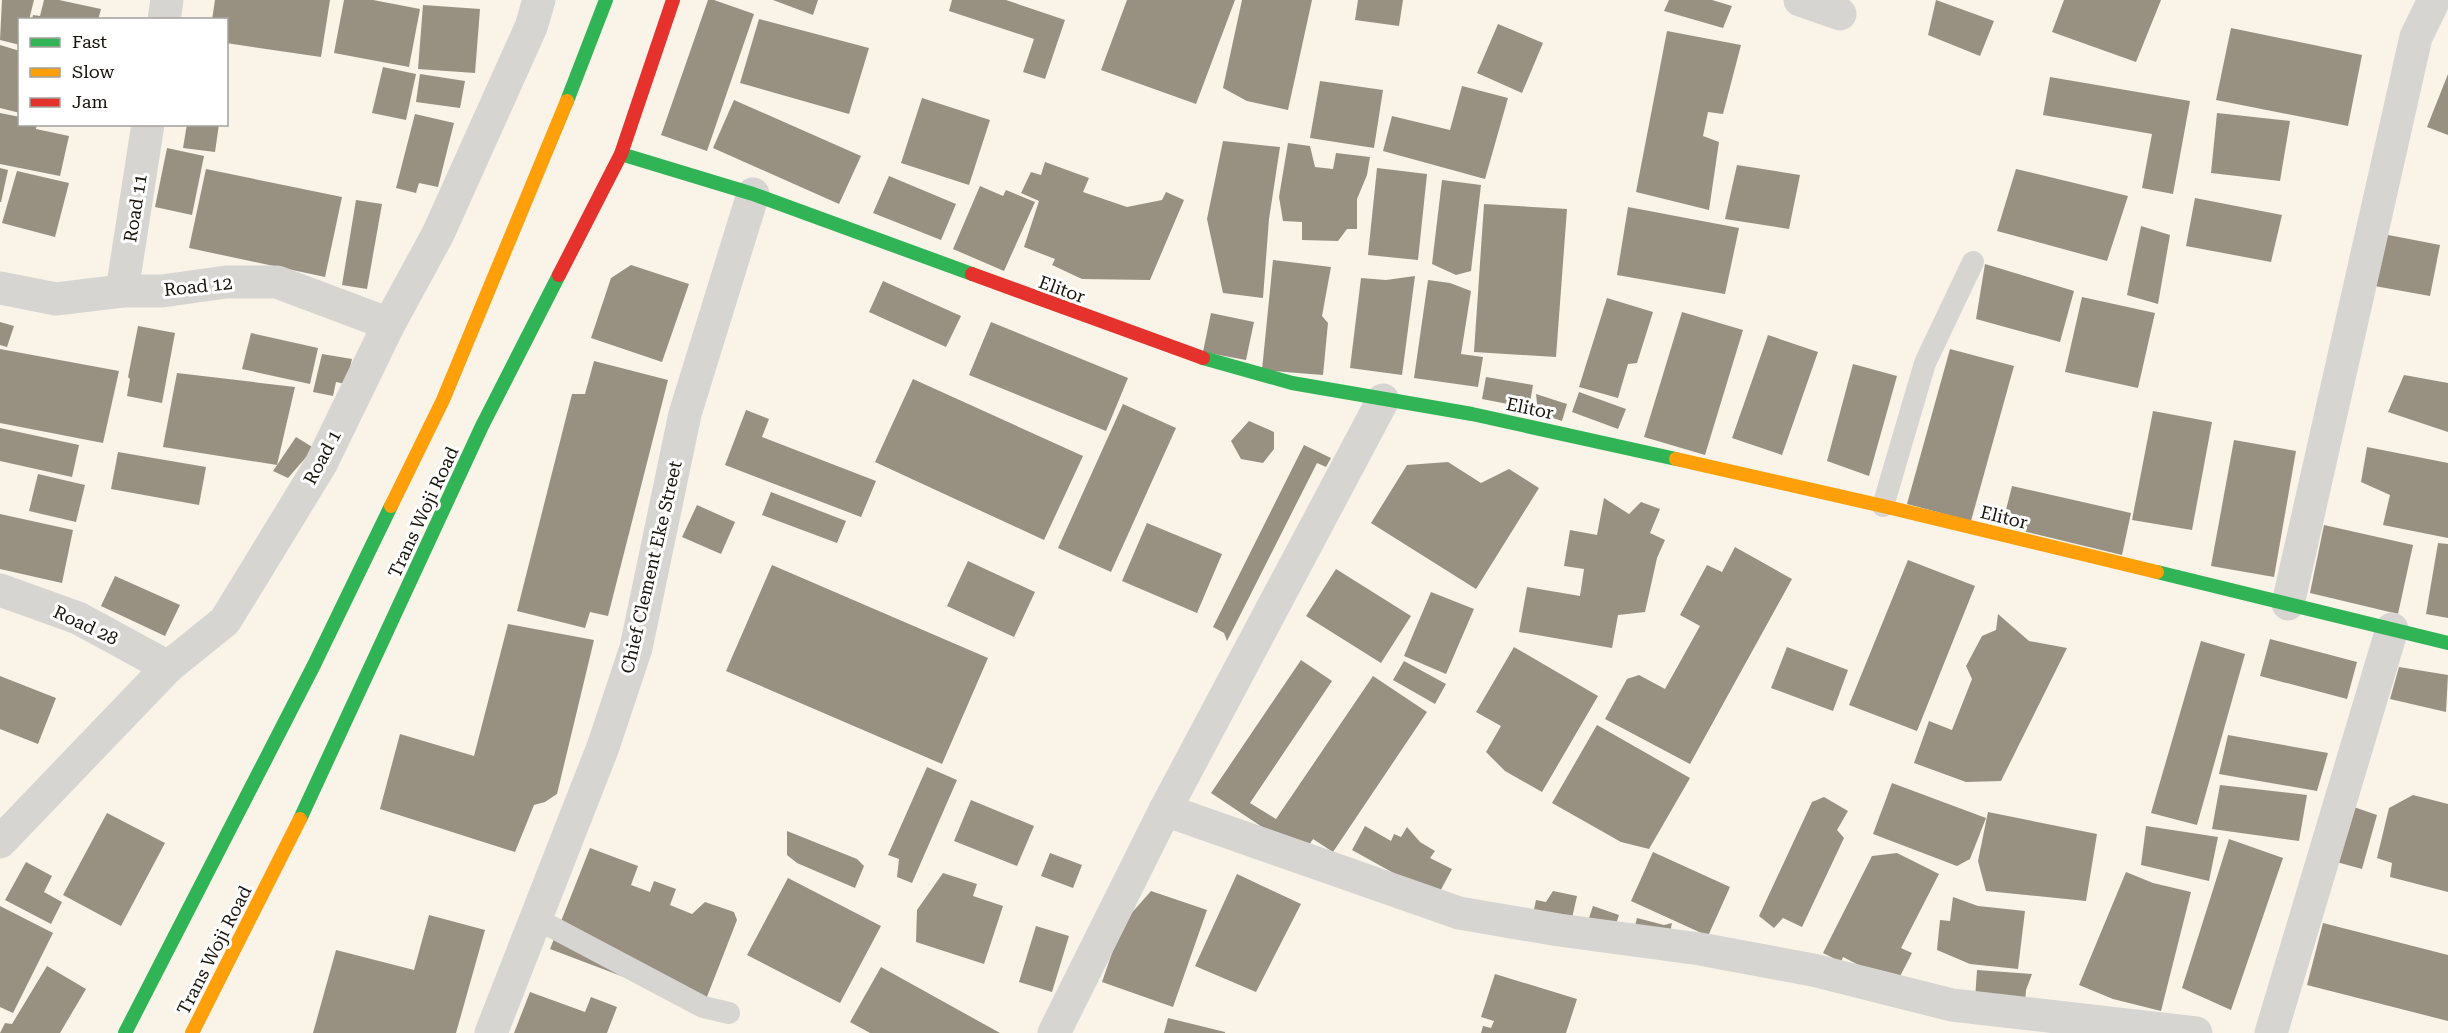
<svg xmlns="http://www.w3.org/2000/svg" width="2448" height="1033" font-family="'Roboto Serif',serif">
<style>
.building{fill:#989182}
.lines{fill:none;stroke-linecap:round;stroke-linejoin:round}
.lane{stroke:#d6d5d2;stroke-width:22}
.street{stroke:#d6d5d2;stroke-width:33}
.fast{stroke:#30b455;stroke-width:14}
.slow{stroke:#ff9f0a;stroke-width:14}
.jam{stroke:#e5322d;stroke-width:14}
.labels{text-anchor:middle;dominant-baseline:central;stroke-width:6;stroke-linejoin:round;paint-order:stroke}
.street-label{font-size:18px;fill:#18140b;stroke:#fff}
</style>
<rect width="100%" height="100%" fill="#f9f3e8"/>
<!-- building -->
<g class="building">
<path d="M2,0H34L29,20H20V45L0,40Z"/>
<path d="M44,0H59L101,9L98,20H32L33,15L40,16Z"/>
<path d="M215,0H330L321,57L226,43V20H212Z"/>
<path d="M344,0H373L420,9L409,67L334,53Z"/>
<path d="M708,0H714L754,14L707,151L661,135Z"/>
<path d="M773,0H818L813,15Z"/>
<path d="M952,0H1006L1065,20L1045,79L1023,72L1034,39L949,11Z"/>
<path d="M1127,0H1235L1196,104L1101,70Z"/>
<path d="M1242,0H1312L1288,110L1247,101L1223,88Z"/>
<path d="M1358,0H1403L1399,26L1355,20Z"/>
<path d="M1669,0H1712L1732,6L1723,28L1664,11Z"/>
<path d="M1936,0L1994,21L1980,56L1928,35Z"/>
<path d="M2064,0H2161L2136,62L2052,32Z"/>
<path d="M423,5L480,9L475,73L418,69Z"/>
<path d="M759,19L869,48L849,114L740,83Z"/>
<path d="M1498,24L1543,43L1522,93L1477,73Z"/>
<path d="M2231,28L2362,55L2348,126L2216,100Z"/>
<path d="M1667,31L1741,45L1723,114L1708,112L1703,136L1719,142L1709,210L1636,192Z"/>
<path d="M0,45L20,51V113L0,108Z"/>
<path d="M383,67L416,74L406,120L372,113Z"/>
<path d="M420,74L465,81L460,108L416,102Z"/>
<path d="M2448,74V135L2427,127Z"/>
<path d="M2050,77L2190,101L2173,194L2142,188L2152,134L2043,115Z"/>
<path d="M1320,81L1383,90L1374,148L1310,138Z"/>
<path d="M1462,86L1508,98L1485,179L1383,151L1392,116L1450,130Z"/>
<path d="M922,98L990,120L969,185L901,163Z"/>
<path d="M734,100L861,156L839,204L713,148Z"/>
<path d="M0,113L20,117V124H37L36,129L69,136L60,176L0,164Z"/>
<path d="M2217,113L2290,121L2280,181L2211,173Z"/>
<path d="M415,114L454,123L438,187L419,183L416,193L396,188Z"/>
<path d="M187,124H219L215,152L183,148Z"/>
<path d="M1223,141L1280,147L1269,219L1263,298L1223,293L1207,219Z"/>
<path d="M1288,143L1310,146L1315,167L1333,169L1336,153L1370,157L1367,175L1357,199V229H1347L1338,241L1302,240V222L1283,221L1279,197Z"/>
<path d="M167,148L204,156L192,215L155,207Z"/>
<path d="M1045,162L1089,178L1083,192L1127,207L1162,200L1166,192L1184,200L1150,280L1082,279L1052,265L1055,259L1024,247L1039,201L1021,193L1031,172L1041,175Z"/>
<path d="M1737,165L1800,175L1789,229L1725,219Z"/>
<path d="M0,168L8,170L1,202H0Z"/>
<path d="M1377,168L1427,174L1418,260L1368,255Z"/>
<path d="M206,169L342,197L325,277L189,248Z"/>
<path d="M2016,169L2128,196L2107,261L1997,231Z"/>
<path d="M17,171L69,183L55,237L2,223Z"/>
<path d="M889,176L956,204L941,240L873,213Z"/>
<path d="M1442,180L1481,185L1471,271L1456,275L1432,264Z"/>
<path d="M980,186L1003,196L1006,190L1035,202L1004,271L953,249Z"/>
<path d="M2195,198L2282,215L2271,262L2186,246Z"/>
<path d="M356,200L382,204L367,289L342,285Z"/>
<path d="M1484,204L1567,209L1556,357L1474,352Z"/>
<path d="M1628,207L1739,228L1725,294L1617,275Z"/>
<path d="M2141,226L2170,235L2158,304L2127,295Z"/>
<path d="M2378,233L2440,245L2430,296L2369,285Z"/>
<path d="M1273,260L1331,267L1322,316L1328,323L1323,375L1262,370Z"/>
<path d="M1985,264L2074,291L2060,342L1976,319Z"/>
<path d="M631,265L689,284L662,362L591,338L611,278Z"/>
<path d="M1415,276L1402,375L1350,368L1361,278L1386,280Z"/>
<path d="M1428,280L1450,283L1471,291L1461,354L1483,357L1478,387L1414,378Z"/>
<path d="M883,281L961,316L946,347L869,312Z"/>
<path d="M2082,297L2155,313L2138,388L2065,372Z"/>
<path d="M1607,298L1653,312L1637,363L1628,364L1618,398L1579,387Z"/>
<path d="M1682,312L1743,330L1705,455L1644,437Z"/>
<path d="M1211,313L1254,322L1246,360L1203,352Z"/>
<path d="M0,322L14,326L7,347L0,345Z"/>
<path d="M991,322L1128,378L1106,431L969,375Z"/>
<path d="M138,326L175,333L162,403L127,396L130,379L128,377Z"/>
<path d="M251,333L318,348L310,384L242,369Z"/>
<path d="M1768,335L1818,352L1782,455L1732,438Z"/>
<path d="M0,349L119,371L103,443L0,423Z"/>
<path d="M1950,349L2014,366L1971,521L1907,504Z"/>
<path d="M322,354L352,359L346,384L336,382L333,396L313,392Z"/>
<path d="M594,361L668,380L608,616L590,612L585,628L517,611L572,394H585Z"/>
<path d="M1853,364L1897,376L1869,476L1827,461Z"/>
<path d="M177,373L295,387L277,465L163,447Z"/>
<path d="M2404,375L2448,383V432L2388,412Z"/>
<path d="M1486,377L1533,385L1529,408L1482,399Z"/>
<path d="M913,379L1083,456L1044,540L875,462Z"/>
<path d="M1579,392L1626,409L1618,429L1572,412Z"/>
<path d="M1536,394L1567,404L1562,421L1538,413Z"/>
<path d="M1123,404L1176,428L1111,572L1058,548Z"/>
<path d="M746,410L769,419L762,437L876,481L861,517L725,465Z"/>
<path d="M2153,411L2212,422L2192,530L2132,520Z"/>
<path d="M1249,421L1274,432V449L1263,463L1241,459L1231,441Z"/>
<path d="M0,428L79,445L72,477L0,461Z"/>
<path d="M296,437L314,448L288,478L273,471Z"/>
<path d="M2234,440L2296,451L2274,577L2211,566Z"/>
<path d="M1304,445L1331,458L1326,467L1317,463L1227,641L1224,633L1213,627Z"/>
<path d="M2367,447L2448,463V538L2383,525L2390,495L2361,482Z"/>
<path d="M118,452L206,467L199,505L111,489Z"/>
<path d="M1448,462L1481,483L1509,469L1539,488L1476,589L1371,523L1407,465Z"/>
<path d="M38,474L85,485L76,522L29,511Z"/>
<path d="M2012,486L2131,513L2122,555L2002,526Z"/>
<path d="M771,492L846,521L837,543L762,515Z"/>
<path d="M1604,498L1629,514L1641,502L1660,509L1650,533L1665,540L1657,558L1645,612L1618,615L1612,648L1519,632L1527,587L1580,596L1584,569L1564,566L1570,530L1597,535Z"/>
<path d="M697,505L735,522L721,554L682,537Z"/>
<path d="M0,514L73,530L62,583L0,569Z"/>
<path d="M1147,523L1222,554L1197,613L1122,581Z"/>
<path d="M2324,525L2413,545L2398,614L2310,593Z"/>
<path d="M2438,543L2448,544V618L2426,614Z"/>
<path d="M1735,547L1792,579L1690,764L1605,719L1627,679L1639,675L1665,689L1700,626L1680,615L1707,565L1722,572Z"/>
<path d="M1908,560L1975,586L1917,731L1849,705Z"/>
<path d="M968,561L1035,592L1014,637L947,606Z"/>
<path d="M772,565L988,658L942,764L726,671Z"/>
<path d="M1336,569L1411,616L1381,663L1306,616Z"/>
<path d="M115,576L180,605L165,636L101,606Z"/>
<path d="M1431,592L1474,609L1446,674L1404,656Z"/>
<path d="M1998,614L2029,641L2067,648L2001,781L1966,782L1914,763L1929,721L1952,730L1972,679L1966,666L1982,636L1996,630Z"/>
<path d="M508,624L594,640L557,794L545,802L534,805L515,852L380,809L400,734L474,756Z"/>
<path d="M2270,639L2357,662L2347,699L2260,676Z"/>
<path d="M2201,641L2245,654L2197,825L2151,813Z"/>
<path d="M1514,647L1598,696L1542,792L1505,771L1486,752L1501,726L1476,712Z"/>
<path d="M1787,647L1848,670L1833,711L1771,688Z"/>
<path d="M1301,660L1332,681L1250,803L1276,819L1373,676L1427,712L1333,852L1313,839L1303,854L1211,793Z"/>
<path d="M1404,661L1446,684L1435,704L1393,680Z"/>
<path d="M2399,667L2448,675L2446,712L2390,699Z"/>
<path d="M0,676L56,698L38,744L0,729Z"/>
<path d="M1597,725L1690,778L1649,849L1621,842L1552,803Z"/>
<path d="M2228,735L2328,753L2317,791L2219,774Z"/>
<path d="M927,767L957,780L912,883L897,877L899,859L888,855Z"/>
<path d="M1892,783L1986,818L1970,859L1957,866L1873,834Z"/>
<path d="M2220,785L2307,795L2299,841L2212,829Z"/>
<path d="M2413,795L2448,804V892L2390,877L2392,863L2377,858L2389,808Z"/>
<path d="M1824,797L1848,811L1837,830L1844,838L1802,927L1783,918L1774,928L1759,916L1812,802Z"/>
<path d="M971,800L1034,826L1017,866L954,841Z"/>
<path d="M2351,806L2377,815L2362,869L2333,861Z"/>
<path d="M1988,812L2097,834L2086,901L1986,891L1978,861Z"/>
<path d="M107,813L165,843L121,926L63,895Z"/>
<path d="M1365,826L1391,841L1394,834L1401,837L1407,827L1420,842L1435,851L1430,858L1452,869L1437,897L1352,850Z"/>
<path d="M2146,826L2218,837L2209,881L2141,865Z"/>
<path d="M787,831L857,859L864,866L855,888L797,863L787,855Z"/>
<path d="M2229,839L2283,858L2231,1010L2182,988Z"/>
<path d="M590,848L638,866L631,885L650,892L654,881L676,889L670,905L692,914L705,902L734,912L737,920L703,1007L550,949Z"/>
<path d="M1653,852L1730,887L1708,936L1631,901Z"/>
<path d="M1050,853L1082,865L1073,888L1041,876Z"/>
<path d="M1897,853L1939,874L1901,948L1912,953L1896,984L1843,957L1841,962L1823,953L1872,856Z"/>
<path d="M26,862L52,876L44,892L62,902L51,924L5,900Z"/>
<path d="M2126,872L2153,883L2191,892L2161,1011L2113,999L2079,985Z"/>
<path d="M943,873L977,884L973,896L1003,906L984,964L916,942L917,910Z"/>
<path d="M1237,874L1301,904L1256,992L1195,966Z"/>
<path d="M788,878L881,926L840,1003L747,955Z"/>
<path d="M1151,891L1207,910L1173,1007L1102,982L1122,924Z"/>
<path d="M1553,891L1577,896L1570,927L1532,919L1536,900L1546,902Z"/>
<path d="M1953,897L1978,906L2025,911L2018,969L1970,964L1937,950L1940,920L1950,921Z"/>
<path d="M0,906L53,933L13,1013L0,1007Z"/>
<path d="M1593,906L1619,915L1613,933L1587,924Z"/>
<path d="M429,915L485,930L456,1033H313L336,950L414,970Z"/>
<path d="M1637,918L1664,925L1672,923L1668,942L1633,934Z"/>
<path d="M2323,923L2448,955V1021L2307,985Z"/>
<path d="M1036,926L1069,936L1052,992L1019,982Z"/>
<path d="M47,966L86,989L60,1033H0L5,1023L12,1024Z"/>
<path d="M881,967L1000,1033H870L850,1022Z"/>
<path d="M1977,970L2032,974L2026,990L2025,1003L1975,999Z"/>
<path d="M1495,974L1577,999L1566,1033H1481L1483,1026L1491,1028L1494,1021L1481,1017Z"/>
<path d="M530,992L585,1012L591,997L617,1007L607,1033H514Z"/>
<path d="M1168,1018L1225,1032V1033H1164Z"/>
</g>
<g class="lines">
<!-- lane -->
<g class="lane">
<path d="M1883,506L1925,363L1973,262"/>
<path d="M535,918L703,1007L729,1013"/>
</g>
<!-- street -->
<g class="street">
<path d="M1800,0L1840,14"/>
<path d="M164,20L167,0"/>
<path d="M0,288L56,299L122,291H162L226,282H277L389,324"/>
<path d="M122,291L148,124"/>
<path d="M0,590L78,618L168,667"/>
<path d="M2288,604L2416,37L2434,0"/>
<path d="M1165,810L1459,913L1559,930L1700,949L1813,970L1952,1005L2196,1033"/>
<path d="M0,842L168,667L225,621L321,464L389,324L438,234L531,27L539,0"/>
<path d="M491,1033L603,747L636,648L685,414L753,194"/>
<path d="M1054,1033L1165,810L1383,400"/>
<path d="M2271,1033L2392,629"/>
</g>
<!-- fast -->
<g class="fast">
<path d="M567,101L606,0"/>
<path d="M621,154L753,194L972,274"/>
<path d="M1203,358L1292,383L1472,414L1676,459"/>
<path d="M2157,572L2448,643"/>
<path d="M300,819L482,426L559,275"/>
<path d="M125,1033L314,665L391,506"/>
</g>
<!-- slow -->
<g class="slow">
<path d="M1676,459L1883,506L2157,572"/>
<path d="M391,506L443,400L567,101"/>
<path d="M192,1033L300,819"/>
</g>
<!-- jam -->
<g class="jam">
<path d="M972,274L1203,358"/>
<path d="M559,275L621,154L673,0"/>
</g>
</g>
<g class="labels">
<!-- street labels -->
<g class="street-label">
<text transform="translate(135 208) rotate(-81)">Road 11</text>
<text transform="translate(198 286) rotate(-6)">Road 12</text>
<text transform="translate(1062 289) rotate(20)">Elitor</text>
<text transform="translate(1530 408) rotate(12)">Elitor</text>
<text transform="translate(322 457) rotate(-62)">Road 1</text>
<text transform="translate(423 512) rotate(-65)">Trans Woji Road</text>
<text transform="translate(2004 517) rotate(14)">Elitor</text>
<text transform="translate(651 567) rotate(-77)">Chief Clement Eke Street</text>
<text transform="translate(86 625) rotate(25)">Road 28</text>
<text transform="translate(214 950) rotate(-63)">Trans Woji Road</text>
</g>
</g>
<!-- legend -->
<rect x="18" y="18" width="210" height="108" fill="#ffffff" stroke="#a3a19d" stroke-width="1.5"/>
<rect x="30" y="38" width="30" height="9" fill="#30b455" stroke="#a3a19d" stroke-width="1.5"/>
<text x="72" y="48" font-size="18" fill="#18140b">Fast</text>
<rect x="30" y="68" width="30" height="9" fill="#ff9f0a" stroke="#a3a19d" stroke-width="1.5"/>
<text x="72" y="78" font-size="18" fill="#18140b">Slow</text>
<rect x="30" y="98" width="30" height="9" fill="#e5322d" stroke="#a3a19d" stroke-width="1.5"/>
<text x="72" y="108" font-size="18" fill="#18140b">Jam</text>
</svg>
